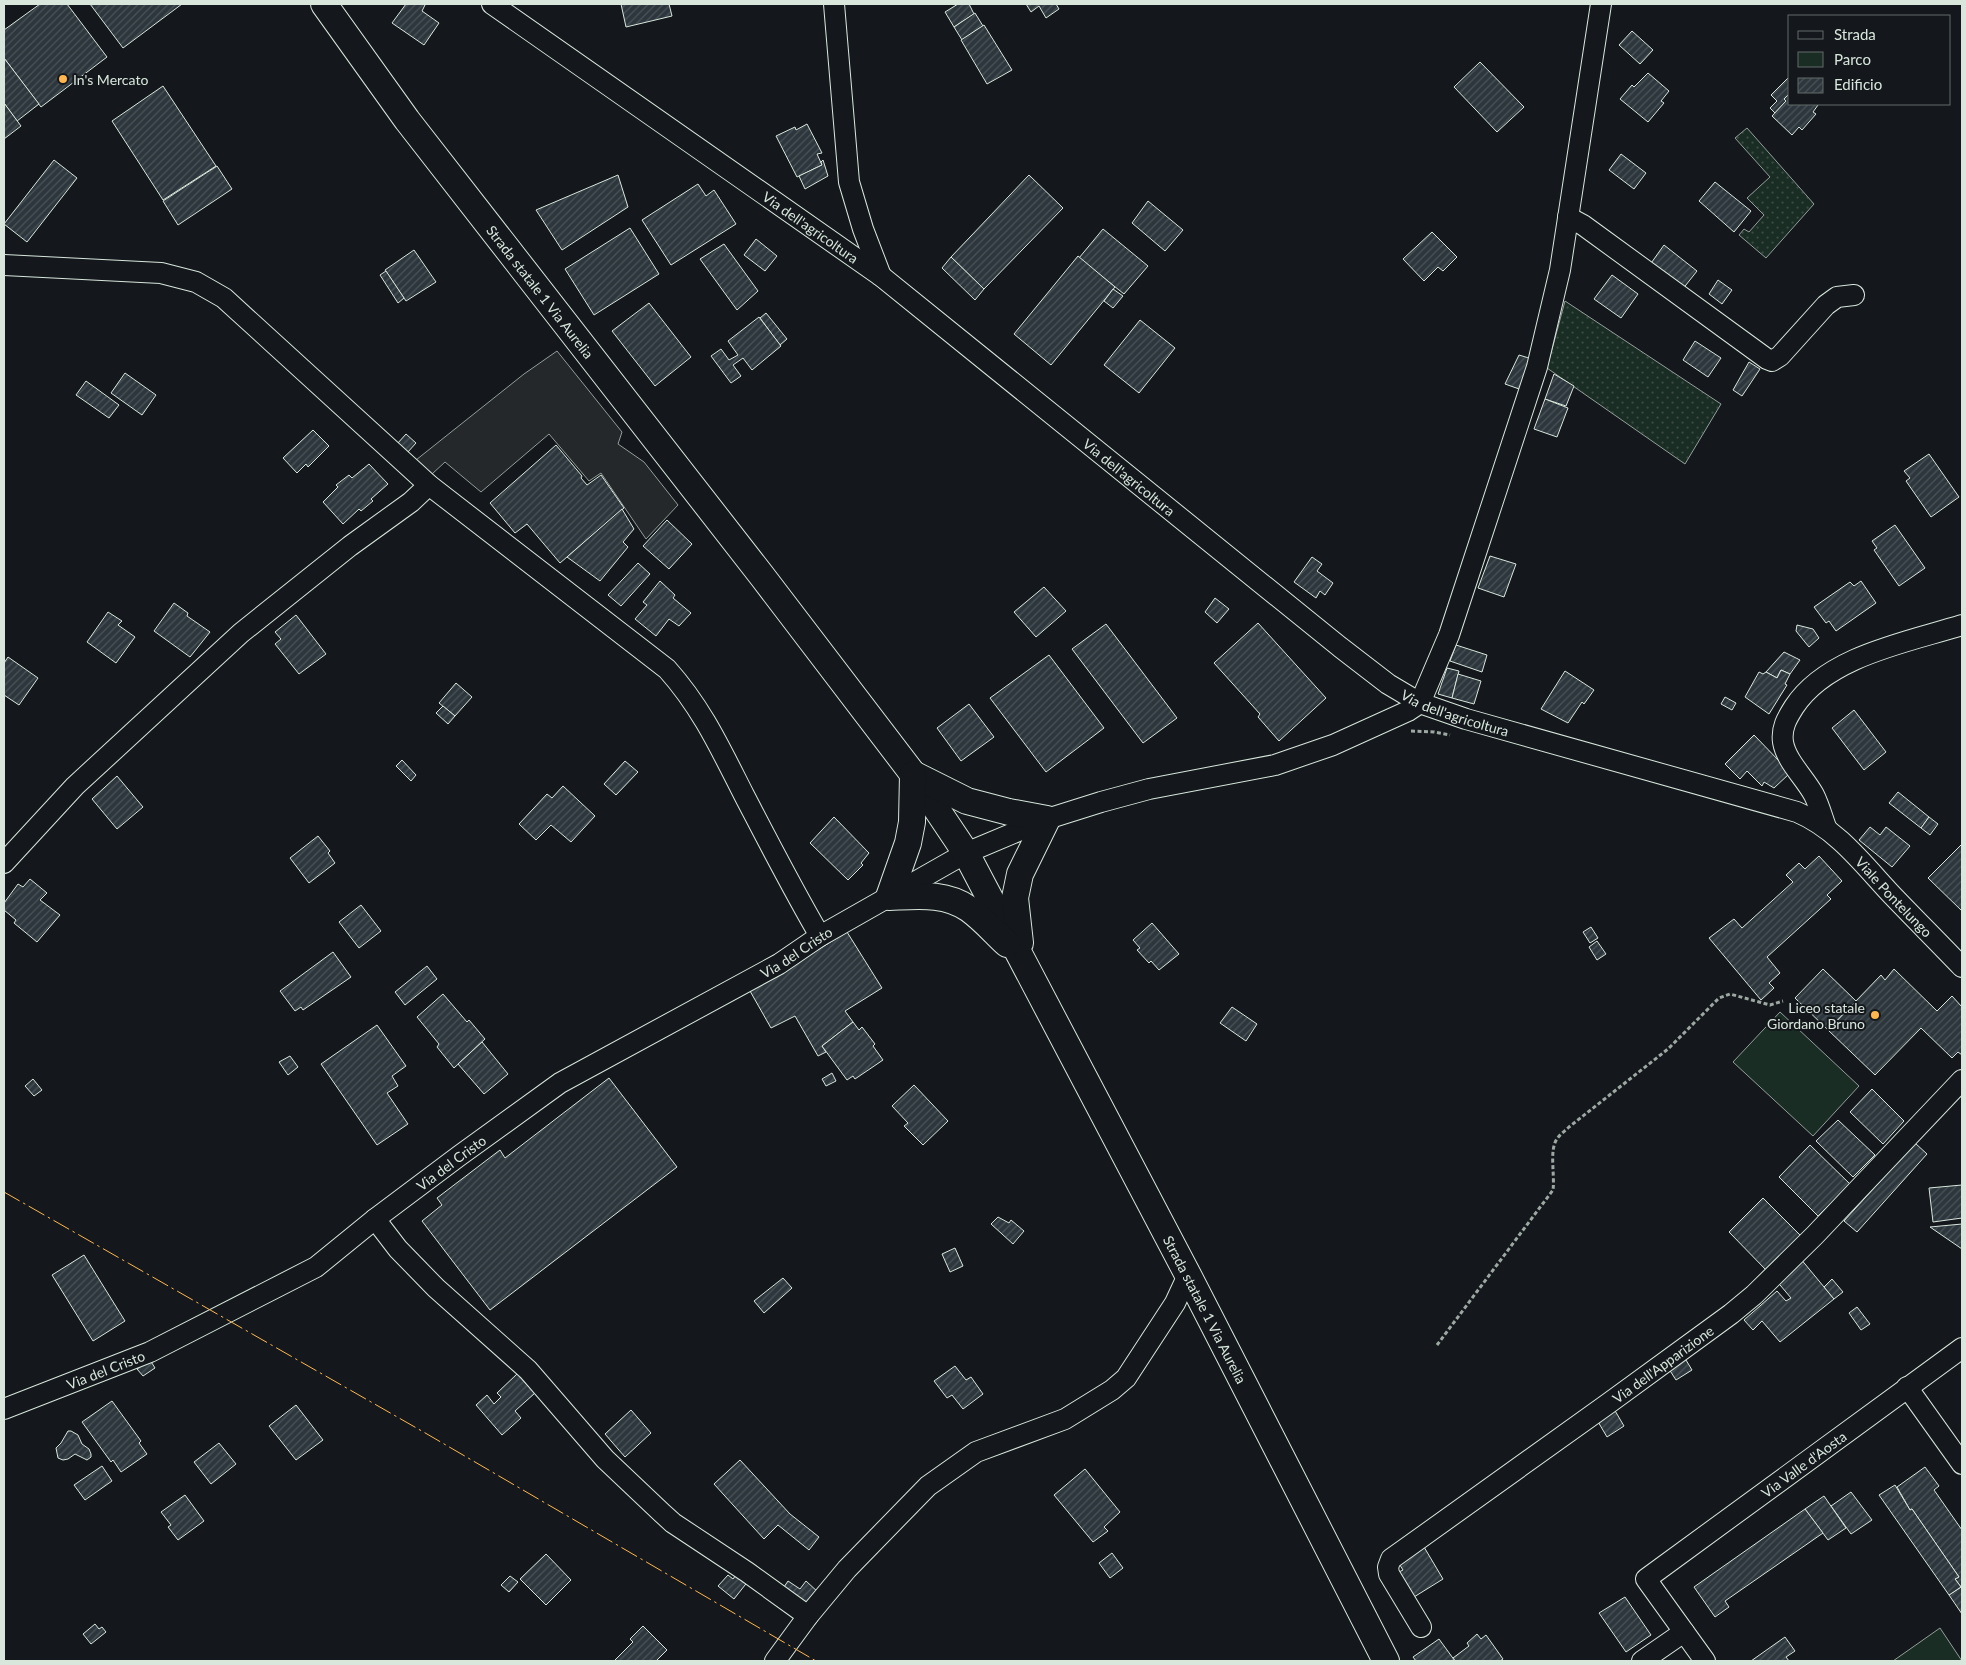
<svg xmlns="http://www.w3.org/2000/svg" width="1966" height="1665" font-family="Lato,sans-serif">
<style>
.green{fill:url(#green-dots);stroke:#939e99}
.pitch{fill:#1a2d24;stroke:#939e99}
.parking{fill:#24282b;stroke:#939e99}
.building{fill:url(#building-hatch);stroke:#d8e6dc}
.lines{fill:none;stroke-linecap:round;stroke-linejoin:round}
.minor-casing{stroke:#d8e6dc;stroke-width:22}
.major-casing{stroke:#d8e6dc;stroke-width:28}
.path{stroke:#9da8a2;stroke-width:3;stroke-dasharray:4 2.5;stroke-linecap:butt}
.minor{stroke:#14181c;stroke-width:20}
.major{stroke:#14181c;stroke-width:26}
.power{stroke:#ffb74d;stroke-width:1;stroke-dasharray:18 4 2.5 4;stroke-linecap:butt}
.poi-dot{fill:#ffb74d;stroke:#14181c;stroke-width:2}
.labels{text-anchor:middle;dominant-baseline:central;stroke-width:4;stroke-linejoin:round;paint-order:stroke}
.poi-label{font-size:14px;fill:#d8e6dc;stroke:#14181c;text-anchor:start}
.street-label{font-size:14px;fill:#d8e6dc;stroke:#14181c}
</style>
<defs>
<pattern id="green-dots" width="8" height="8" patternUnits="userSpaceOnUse" patternTransform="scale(1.25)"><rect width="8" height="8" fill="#1a2d24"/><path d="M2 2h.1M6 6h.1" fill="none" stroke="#3b4b43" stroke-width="1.8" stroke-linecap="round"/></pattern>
<pattern id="building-hatch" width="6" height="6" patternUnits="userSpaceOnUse" patternTransform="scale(1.25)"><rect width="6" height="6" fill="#2c363c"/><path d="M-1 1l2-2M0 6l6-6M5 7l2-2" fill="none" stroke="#4a5358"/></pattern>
</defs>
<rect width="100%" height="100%" fill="#14181c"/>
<!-- green -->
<g class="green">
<path d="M1747,128L1814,204L1766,258L1739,235L1744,229L1749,232L1764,215L1747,198L1770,177L1735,138Z"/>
<path d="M1565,301L1721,404L1685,464L1547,368Z"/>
</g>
<!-- pitch -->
<g class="pitch">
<path d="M1780,1012L1859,1086L1813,1136L1733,1062Z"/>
<path d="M1940,1628L1962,1661H1893Z"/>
</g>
<!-- parking -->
<path class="parking" d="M557,351L622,432L618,444L644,462L678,505L646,539L601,473L589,481L549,434L481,492L445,462L432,474L416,460L524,374Z"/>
<!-- building -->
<g class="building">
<path d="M40,4H67L107,57L41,107L4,58V30Z"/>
<path d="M90,4H182L123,48Z"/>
<path d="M406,4H423L425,5L422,11L439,23L424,45L392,23Z"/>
<path d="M621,4H669L672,16L626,27Z"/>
<path d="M958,4H969L974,14L954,27L945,12Z"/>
<path d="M1026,4H1056L1059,9L1046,18L1039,6L1031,12Z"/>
<path d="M975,13L983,26L962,40L954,27Z"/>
<path d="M984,25L1012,70L987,84L961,40Z"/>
<path d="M1632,31L1653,50L1640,64L1619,45Z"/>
<path d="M4,58L39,104L17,121L4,103Z"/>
<path d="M1480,62L1524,107L1497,132L1454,87Z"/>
<path d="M1648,73L1669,91L1661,101L1664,103L1648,122L1620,99L1632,85L1634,87Z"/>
<path d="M1790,76V93L1784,99L1786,101L1775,113L1770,108L1777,101L1771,95Z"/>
<path d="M163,86L216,166L163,200L112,121Z"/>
<path d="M1790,93V104H1817L1818,105L1813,112L1816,114L1802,130L1799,127L1792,135L1772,116L1786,101L1784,99Z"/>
<path d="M4,103L21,126L4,139Z"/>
<path d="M807,124L822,153L817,154L822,165L797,177L776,136L795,127L796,130Z"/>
<path d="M1621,154L1646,173L1634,189L1609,170Z"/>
<path d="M54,160L77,178L27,242L4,224Z"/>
<path d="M823,160L828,176L805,189L799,176L822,165L821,162Z"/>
<path d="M217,166L232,189L178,225L163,201Z"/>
<path d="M618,175L628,207L562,250L536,210Z"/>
<path d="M1029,175L1063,208L984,289L951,257Z"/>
<path d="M1715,182L1751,211L1734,232L1699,201Z"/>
<path d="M698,184L706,196L714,190L736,224L671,265L642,220Z"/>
<path d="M1148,201L1183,230L1165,251L1132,223Z"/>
<path d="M630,228L659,274L594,315L565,269Z"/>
<path d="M1103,229L1148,266L1124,294L1079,258Z"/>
<path d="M1432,232L1457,257L1443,271L1438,267L1424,281L1403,259Z"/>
<path d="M756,239L777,256L765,271L744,255Z"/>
<path d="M724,244L758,291L737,310L700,259Z"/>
<path d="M1664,245L1697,271L1682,290L1649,266Z"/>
<path d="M414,250L436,282L406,301L385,270Z"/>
<path d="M1078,256L1115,287L1051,365L1014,334Z"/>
<path d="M951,257L984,289L975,300L942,268Z"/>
<path d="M386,271L404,298L398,303L380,275Z"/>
<path d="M1612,275L1638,294L1621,318L1594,299Z"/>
<path d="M1718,280L1732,290L1722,304L1709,294Z"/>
<path d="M1113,289L1123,296L1113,308L1104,301Z"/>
<path d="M649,303L691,357L655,386L612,331Z"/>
<path d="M766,313L787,339L780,345L760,318Z"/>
<path d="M759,317L781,346L752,370L743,358L733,365L741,376L731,383L711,356L721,349L729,360L738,355L728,341Z"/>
<path d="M1140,320L1175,348L1139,393L1104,365Z"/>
<path d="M1695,341L1721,358L1708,377L1683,360Z"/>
<path d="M1519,355L1532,359L1522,390L1505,384Z"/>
<path d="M1749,362L1760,369L1742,396L1733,390Z"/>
<path d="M125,373L156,395L142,415L111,393Z"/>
<path d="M1554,374L1574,386L1566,406L1545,399Z"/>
<path d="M86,381L119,405L109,418L76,395Z"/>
<path d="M1545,399L1568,408L1557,437L1534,429Z"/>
<path d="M313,430L329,446L308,467L306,464L297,473L283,458Z"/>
<path d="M406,434L416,443L407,453L397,444Z"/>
<path d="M556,445L582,476L581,478L587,485L601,475L624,508L560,563L527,524L515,533L490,503Z"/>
<path d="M1929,454L1959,497L1931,517L1906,481L1910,478L1904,471Z"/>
<path d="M369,464L388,484L371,499L373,501L361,511L359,509L343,524L323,502L338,487L336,485L349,475L352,478Z"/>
<path d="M622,509L634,529L623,542L628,547L600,581L567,557Z"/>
<path d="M667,520L692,544L669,569L643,546Z"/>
<path d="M1895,525L1925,568L1899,586L1874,550L1877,548L1872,541Z"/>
<path d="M1490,556L1516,564L1504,597L1478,588Z"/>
<path d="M1312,557L1322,564L1317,571L1333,583L1325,595L1320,591L1316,598L1294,582Z"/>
<path d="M638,563L650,574L621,606L608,595Z"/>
<path d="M660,581L675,595L673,598L691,613L679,626L669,619L656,636L635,619L647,605L643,602Z"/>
<path d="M1861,581L1876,603L1836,631L1829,621L1826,623L1814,607L1850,582L1854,586Z"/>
<path d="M1044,587L1066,611L1036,637L1014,612Z"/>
<path d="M1215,598L1229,609L1217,623L1205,612Z"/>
<path d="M174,603L188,613L187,616L210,632L190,657L154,631Z"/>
<path d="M108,612L122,621L118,625L135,637L116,663L87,642Z"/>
<path d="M296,615L326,654L299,674L275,644L281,639L275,632Z"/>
<path d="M1258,623L1326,698L1279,741L1258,717L1260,714L1214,663Z"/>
<path d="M1106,624L1177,718L1143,743L1072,649Z"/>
<path d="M1797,625L1813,629L1819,638L1809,647L1796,631Z"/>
<path d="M1456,645L1487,655L1482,672L1450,661Z"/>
<path d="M1784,652L1800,660L1790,674L1781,670L1777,678L1766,672Z"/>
<path d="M1049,655L1104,728L1046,772L990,698Z"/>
<path d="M8,657L38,678L19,705L4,695V663Z"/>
<path d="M1447,668L1459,671L1452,698L1438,694Z"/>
<path d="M1781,670L1790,674L1785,684L1787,685L1769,714L1745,697L1759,672L1763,674L1766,672L1777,678Z"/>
<path d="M1565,671L1594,690L1584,704L1582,702L1568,723L1541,709Z"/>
<path d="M1458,674L1481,681L1474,704L1452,698Z"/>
<path d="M456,683L472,697L455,716L439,703Z"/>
<path d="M1725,697L1736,703L1732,710L1721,704Z"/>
<path d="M969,704L994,737L961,761L937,728Z"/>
<path d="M443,706L455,716L448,724L436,713Z"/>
<path d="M1854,710L1886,752L1864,770L1832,728Z"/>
<path d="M1754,735L1782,764L1789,774L1774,788L1764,782L1762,786L1747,771L1740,779L1725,764Z"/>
<path d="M402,760L416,775L411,781L396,766Z"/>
<path d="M625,761L638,772L616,795L604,784Z"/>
<path d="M117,776L143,807L117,829L92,799Z"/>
<path d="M563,786L595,816L571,842L551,825L536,840L519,824L547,794L552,798Z"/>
<path d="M1898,792L1929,817L1921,828L1889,803Z"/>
<path d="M834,817L869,853L861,863L863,865L848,880L810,843Z"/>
<path d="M1929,817L1938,824L1930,835L1921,828Z"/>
<path d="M1870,827L1880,835L1886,827L1910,846L1892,867L1859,840Z"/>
<path d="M318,836L330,851L328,853L335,863L309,883L290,858Z"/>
<path d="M1962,844V911L1928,878Z"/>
<path d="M1819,856L1842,881L1827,895L1831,899L1767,957L1780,973L1769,983L1774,988L1761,1000L1709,938L1734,919L1742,928L1793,882L1786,875L1799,863L1805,869Z"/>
<path d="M30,879L47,893L40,900L60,915L37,942L14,923L16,920L4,910V903L18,884L23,887Z"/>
<path d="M361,905L381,931L359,948L339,922Z"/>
<path d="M1152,923L1179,954L1159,970L1151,961L1149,963L1137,950L1140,948L1133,940Z"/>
<path d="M1591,927L1598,938L1590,943L1583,932Z"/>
<path d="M847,932L882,988L845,1011L853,1022L822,1046L826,1052L818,1056L795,1016L771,1028L750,991Z"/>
<path d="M1597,941L1606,954L1597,960L1589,947Z"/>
<path d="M333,952L351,977L303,1010L301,1007L295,1011L280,991Z"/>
<path d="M427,966L437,979L405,1005L395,992Z"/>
<path d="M1823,969L1856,1001L1828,1030L1795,998Z"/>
<path d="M1894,969L1937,1011L1952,996L1962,1007V1055L1958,1052L1952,1058L1921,1028L1875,1075L1828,1030L1881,975L1885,980Z"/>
<path d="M443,994L467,1022L469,1020L485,1039L454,1068L437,1047L439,1044L417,1017Z"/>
<path d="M1232,1007L1257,1024L1246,1041L1220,1023Z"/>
<path d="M853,1022L859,1030L862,1027L875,1044L873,1046L883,1060L855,1079L853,1076L847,1080L822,1046Z"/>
<path d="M377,1025L406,1066L392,1076L398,1086L387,1093L408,1124L377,1145L321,1064Z"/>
<path d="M482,1042L508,1074L484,1094L458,1064Z"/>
<path d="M290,1056L298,1067L288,1075L279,1062Z"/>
<path d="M832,1073L836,1081L826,1086L822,1079Z"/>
<path d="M609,1078L677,1167L490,1310L422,1221L442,1205L437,1198L500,1150L505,1158Z"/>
<path d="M33,1079L42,1090L34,1096L25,1086Z"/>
<path d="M914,1085L948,1121L923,1145L904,1126L908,1123L892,1106Z"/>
<path d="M1872,1089L1904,1121L1883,1144L1850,1112Z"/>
<path d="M1838,1120L1875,1155L1853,1177L1816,1141Z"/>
<path d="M1915,1143L1927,1154L1857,1232L1844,1221Z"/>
<path d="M1810,1145L1850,1184L1818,1216L1779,1177Z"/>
<path d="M1962,1185V1218L1933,1222L1929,1188Z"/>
<path d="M1763,1198L1801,1236L1767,1271L1729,1232Z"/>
<path d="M998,1217L1009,1223L1011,1220L1024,1231L1013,1244L991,1224Z"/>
<path d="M1962,1224V1249L1930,1227Z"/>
<path d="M955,1248L963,1266L950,1272L942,1254Z"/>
<path d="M84,1255L125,1321L93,1341L52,1275Z"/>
<path d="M1800,1258L1834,1299L1780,1342L1762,1321L1753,1330L1744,1320L1777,1291L1786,1301L1791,1298L1775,1279Z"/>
<path d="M783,1278L792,1288L764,1313L754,1301Z"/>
<path d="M1832,1279L1843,1292L1834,1299L1824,1287Z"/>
<path d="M1857,1307L1870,1324L1861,1330L1849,1313Z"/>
<path d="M1683,1355L1692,1370L1676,1380L1667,1366Z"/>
<path d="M150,1360L155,1368L143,1376L137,1369Z"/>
<path d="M955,1366L966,1380L971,1377L983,1394L963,1409L952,1395L947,1398L934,1381Z"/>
<path d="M517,1374L535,1393L515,1411L521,1418L502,1435L476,1405L487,1395L494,1404L501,1397L497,1393Z"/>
<path d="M112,1401L141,1441L139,1443L147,1454L121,1472L113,1460L111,1462L82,1422Z"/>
<path d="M296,1405L323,1440L296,1460L269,1426Z"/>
<path d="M1614,1409L1624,1426L1607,1437L1597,1420Z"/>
<path d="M631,1410L651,1433L625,1457L605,1434Z"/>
<path d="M68,1431H71L78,1435L82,1444L89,1449L91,1454V1457L87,1460L75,1454L68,1459L63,1460L58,1458L56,1448L61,1443Z"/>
<path d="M219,1443L236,1464L211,1484L194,1462Z"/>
<path d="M740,1460L790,1514L819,1537L809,1550L778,1525L764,1539L714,1484Z"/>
<path d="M102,1466L112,1481L85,1500L74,1485Z"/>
<path d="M1925,1467L1939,1486L1934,1490L1962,1530V1614L1949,1595L1961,1587L1955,1579L1959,1577L1912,1509L1910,1510L1897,1487Z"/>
<path d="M1085,1469L1120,1512L1104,1527L1108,1531L1093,1542L1054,1495Z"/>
<path d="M1895,1485L1910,1510L1912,1509L1959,1577L1955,1579L1961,1587L1949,1595L1879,1495Z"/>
<path d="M1851,1492L1872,1520L1851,1534L1831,1506Z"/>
<path d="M185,1495L204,1521L178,1540L168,1527L171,1525L161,1512Z"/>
<path d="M1824,1496L1846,1528L1828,1540L1805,1509Z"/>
<path d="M1805,1509L1823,1533L1725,1601L1729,1607L1715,1617L1694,1587Z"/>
<path d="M1424,1547L1443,1579L1414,1597L1399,1572L1403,1570L1398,1562Z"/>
<path d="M1112,1553L1123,1568L1110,1578L1099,1563Z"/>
<path d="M546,1554L571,1580L546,1605L520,1579Z"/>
<path d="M739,1571L749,1580L734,1599L718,1586L728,1575L733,1579Z"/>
<path d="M510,1576L518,1582L509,1592L501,1585Z"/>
<path d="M788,1581L800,1589L806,1581L819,1593L806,1607L782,1590Z"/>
<path d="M1625,1597L1651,1635L1626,1652L1599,1613Z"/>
<path d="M95,1624L99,1629L102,1627L106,1632L91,1644L83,1634Z"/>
<path d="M643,1626L667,1650L656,1661H614L633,1642L630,1639Z"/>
<path d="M1477,1634L1481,1639L1486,1635L1503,1659L1500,1661H1455L1453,1658L1469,1646L1467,1643Z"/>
<path d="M1785,1637L1795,1651L1786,1657L1789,1661H1751Z"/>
<path d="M1439,1639L1455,1661H1416L1413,1657Z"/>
</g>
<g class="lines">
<!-- minor casing -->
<g class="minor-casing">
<g id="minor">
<path id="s1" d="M492,4L881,276L1340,647L1388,684L1420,703L1466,719L1797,812C1837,829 1863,864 1892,895C1915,919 1939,943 1962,967"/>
<path d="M834,4L849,182L863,229L881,276"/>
<path d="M1568,217L1583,225L1767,359L1772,361L1780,356L1826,305L1837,297L1854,295"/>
<path d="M4,265L161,273L196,282L224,298L429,485L667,669C702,708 721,750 744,795C769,843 793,890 820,936"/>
<path d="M1826,827C1822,816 1819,805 1814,795C1805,778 1786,761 1783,742C1781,728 1787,718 1794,707C1827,656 1908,642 1962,625"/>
<path d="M4,863L75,786L241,633L350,546L411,502L429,485"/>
<path d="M375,1219L398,1249L436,1288L528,1370L605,1459L662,1513L673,1523L747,1572L808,1616"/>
<path d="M1907,1387L1962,1464"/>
<path id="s2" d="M4,1409L150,1352L316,1267L375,1219L459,1156L560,1083L779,964L820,936L966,853L1047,819L1101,802L1149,789L1275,765L1333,745L1408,711L1420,703L1449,635L1537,367L1560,270L1601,4"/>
<path id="s3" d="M1421,1627L1389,1574L1388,1567L1391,1559L1609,1403L1731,1314L1754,1295L1815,1235L1962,1080"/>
<path d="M775,1661L808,1616L847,1569L928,1486L976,1452L1065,1419L1112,1390L1126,1378L1175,1303L1188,1275"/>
<path d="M1642,1661L1684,1632"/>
<path id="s4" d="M1705,1661L1646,1579L1962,1348"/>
</g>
</g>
<!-- major casing -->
<g class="major-casing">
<g id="major">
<path id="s5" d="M324,4L407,120L762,576L913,774L966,853L1188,1275L1386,1661"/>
<path d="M913,774L967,801L1009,812L1047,819L1020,874L1015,898L1020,943"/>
<path d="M913,774L912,822L908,843L889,897C916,896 945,892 969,909C983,919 995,933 1007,944"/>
</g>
</g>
<!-- path -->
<g class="path">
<path d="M1411,731L1434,732L1450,735"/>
<path d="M1437,1345L1553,1190C1555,1175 1549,1150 1557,1139C1560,1134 1565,1131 1569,1127L1668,1049L1719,998L1730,994L1770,1005L1783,1001"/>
</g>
<!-- minor -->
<use href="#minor" class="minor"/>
<!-- major -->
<use href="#major" class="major"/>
<!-- power -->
<path class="power" d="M4,1192L427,1434L816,1661"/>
</g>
<!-- markers -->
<g class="poi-dot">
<circle cx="63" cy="79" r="5"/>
<circle cx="1875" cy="1015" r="5"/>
</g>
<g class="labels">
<!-- poi labels -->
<g class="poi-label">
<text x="73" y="79">In's Mercato</text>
<text x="1865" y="1007" text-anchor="end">Liceo statale<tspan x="1865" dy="16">Giordano Bruno</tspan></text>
</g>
<!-- street labels -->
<g class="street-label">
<text stroke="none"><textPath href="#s1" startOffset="389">Via dell'agricoltura</textPath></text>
<text stroke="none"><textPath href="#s5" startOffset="360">Strada statale 1 Via Aurelia</textPath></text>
<text stroke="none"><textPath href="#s1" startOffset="794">Via dell'agricoltura</textPath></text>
<text stroke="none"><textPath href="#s1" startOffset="1199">Via dell'agricoltura</textPath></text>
<text stroke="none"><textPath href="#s1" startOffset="1685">Viale Pontelungo</textPath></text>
<text stroke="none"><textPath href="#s2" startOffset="919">Via del Cristo</textPath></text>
<text stroke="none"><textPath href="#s2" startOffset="514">Via del Cristo</textPath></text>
<text stroke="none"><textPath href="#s5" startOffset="1580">Strada statale 1 Via Aurelia</textPath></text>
<text stroke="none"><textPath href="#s3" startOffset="412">Via dell'Apparizione</textPath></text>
<text stroke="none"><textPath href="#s2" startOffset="109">Via del Cristo</textPath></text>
<text stroke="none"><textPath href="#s4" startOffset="296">Via Valle d'Aosta</textPath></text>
</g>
</g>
<!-- border -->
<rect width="1966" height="1665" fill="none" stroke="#d8e6dc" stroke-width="10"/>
<!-- legend -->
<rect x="1788" y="15" width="162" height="90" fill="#14181c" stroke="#626a69"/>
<rect x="1798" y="31" width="25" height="8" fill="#14181c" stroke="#626a69"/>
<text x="1834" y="40" font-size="15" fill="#d8e6dc">Strada</text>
<rect x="1798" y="52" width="25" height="15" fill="#1a2d24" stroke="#626a69"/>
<text x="1834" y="65" font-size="15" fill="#d8e6dc">Parco</text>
<rect x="1798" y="78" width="25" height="15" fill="url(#building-hatch)" stroke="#626a69"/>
<text x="1834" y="90" font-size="15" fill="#d8e6dc">Edificio</text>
</svg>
